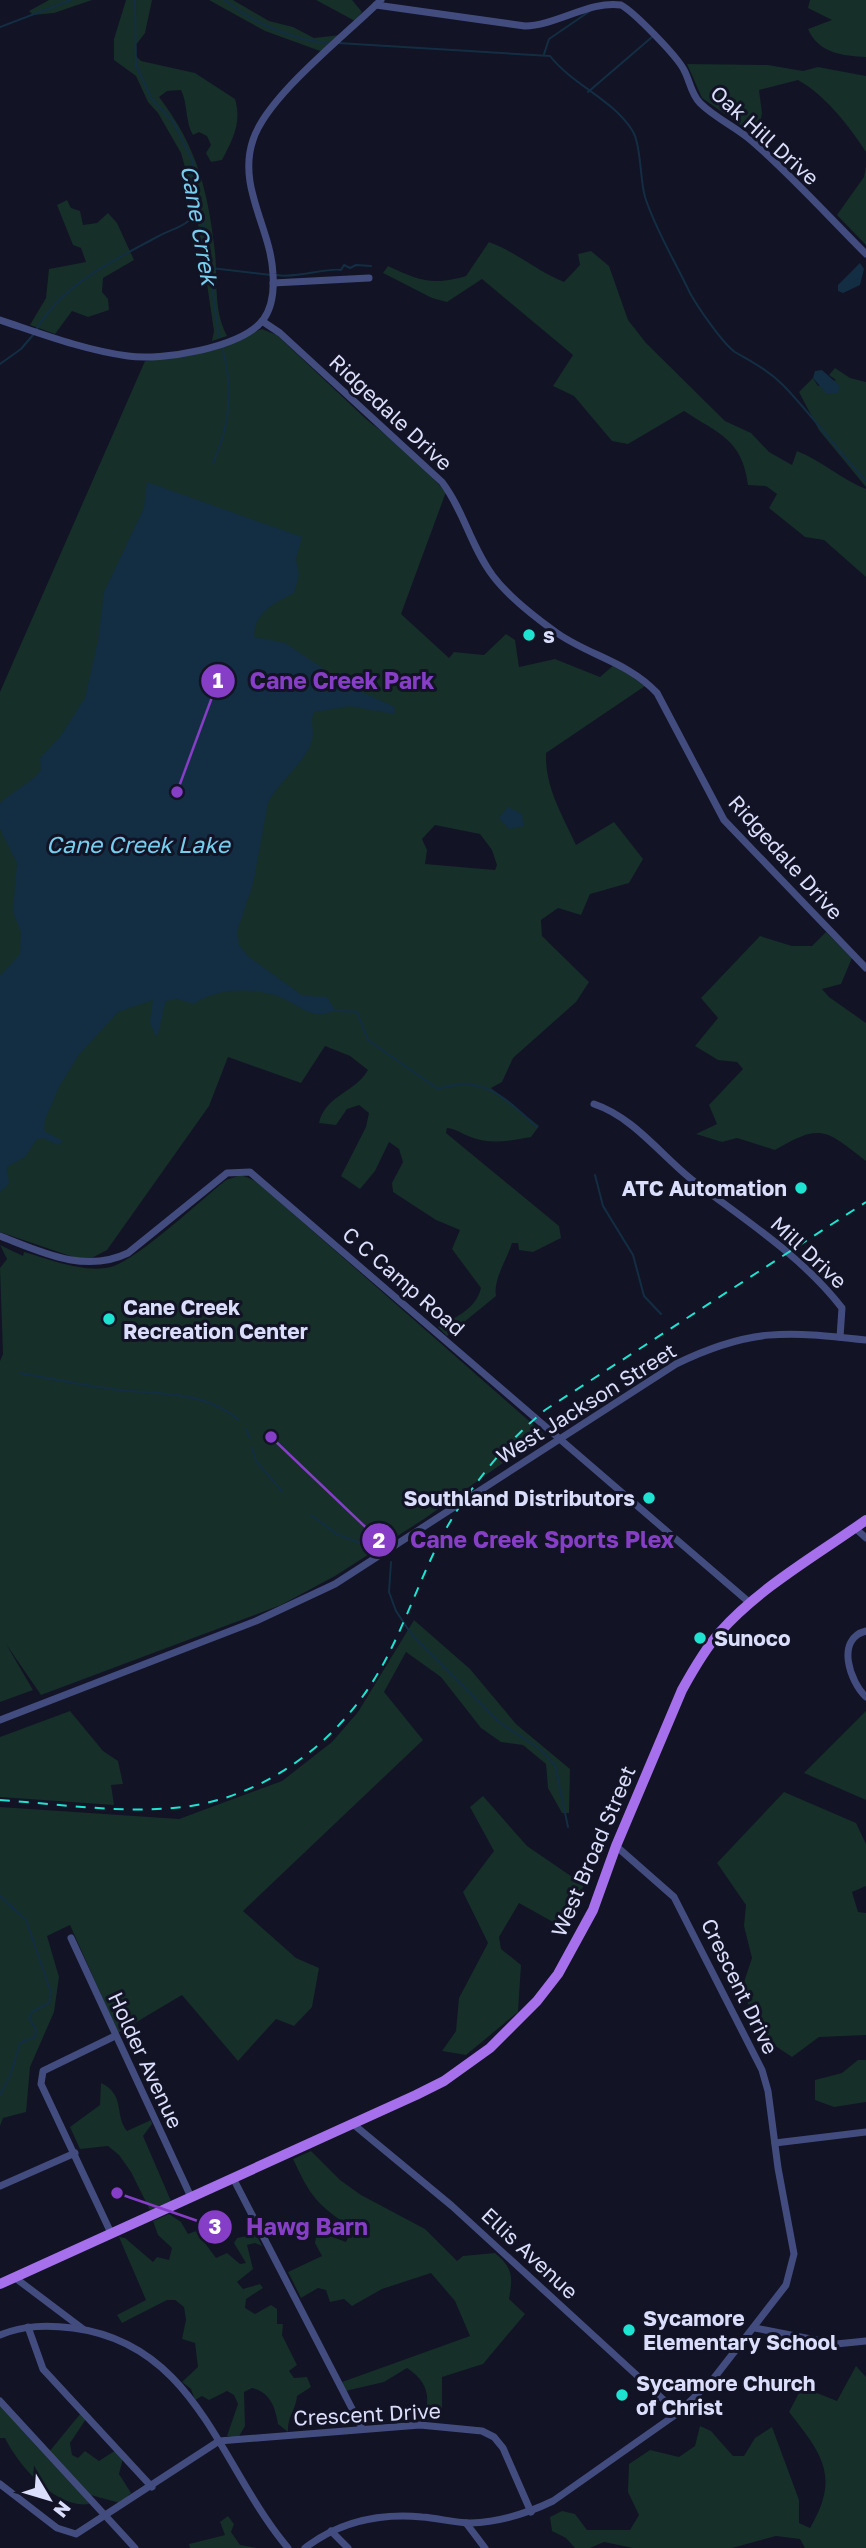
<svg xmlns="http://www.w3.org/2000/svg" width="866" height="2548" font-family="'Golos Text',sans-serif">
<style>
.green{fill:#162f29;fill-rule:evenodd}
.water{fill:#132e43}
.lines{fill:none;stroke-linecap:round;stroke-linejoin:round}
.stream{stroke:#132e43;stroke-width:2}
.minor{stroke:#434c7f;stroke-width:7}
.major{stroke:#a670ed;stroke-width:10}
.rail{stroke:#1fe3d1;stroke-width:2;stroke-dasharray:10 9;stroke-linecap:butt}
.poi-dot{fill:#1fe3d1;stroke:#121325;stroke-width:2.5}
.labels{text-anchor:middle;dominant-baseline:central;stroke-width:6;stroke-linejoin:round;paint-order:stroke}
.street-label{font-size:21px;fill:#dbdefb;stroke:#121325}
.poi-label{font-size:21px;font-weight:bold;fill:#dbdefb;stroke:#121325;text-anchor:start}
.water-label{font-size:23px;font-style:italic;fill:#76cdee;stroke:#121325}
.leader{fill:none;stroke:#853ec5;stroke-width:2.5}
.callout-dot{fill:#853ec5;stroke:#121325;stroke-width:2.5}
.mark-label{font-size:21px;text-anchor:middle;font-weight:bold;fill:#fff}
.callout-label{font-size:23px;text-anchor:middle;font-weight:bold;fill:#853ec5;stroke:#121325;stroke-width:6;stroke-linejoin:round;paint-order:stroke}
</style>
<rect width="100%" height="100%" fill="#121325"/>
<!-- green -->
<g class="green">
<path d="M49,0H92L54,13L33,15L29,11Z"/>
<path d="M126,0H152L145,33L135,46L136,56L141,61L195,73L235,99C242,122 233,139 222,160L211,162L206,153L211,145L207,136L199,132L193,135C185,122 188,104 181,90L167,91L159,97C197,147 208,190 215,252C218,282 213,309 227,336L212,341L214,331L195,203L181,153L158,113L148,102L136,76L114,60V39Z"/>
<path d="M209,0H233L269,21L293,27L314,38L340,35L323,52L265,31Z"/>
<path d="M316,0H352L362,12L355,21Z"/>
<path d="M810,0H866V57C843,56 818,53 808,29L832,20L808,8Z"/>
<path d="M687,64L768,65L803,71L818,67L866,76V152C849,126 826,96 798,80L759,90L762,113L759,129L745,128L702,98Z"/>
<path d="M866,166V245L837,215L864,177Z"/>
<path d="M67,200L71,208L80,211L83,225L97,223L108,213L117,223L134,260L103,278L102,292L108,299L109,310L88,317L72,311L55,334L30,325L46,298L49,269L86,262L81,248L73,245L57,205Z"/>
<path d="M489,242C516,252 537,271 564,282L580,265L578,254L591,251L609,266L628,320L646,343L725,421L751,433L769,452L792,465L797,451C822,461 841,479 866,489V577L824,540L805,537L769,508L777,494L766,486L748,485C742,439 719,434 684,411L628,444L612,441L574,396L553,386L573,355L482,279L447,302L432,298L383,273L388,266C418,280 432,286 466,276Z"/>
<path d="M262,329L277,335L366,419L409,453L446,492L401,614L449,658L454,652L484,655L506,634L515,640L519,667L555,659L600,677L615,664L645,686L546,753C545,788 562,814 576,845L614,822L643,859L629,883L590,894L581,915L558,908L541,920L542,936L589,982L576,1002L513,1058L502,1082L491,1088L539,1126L531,1137C510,1141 488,1145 468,1136C461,1133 456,1129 447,1128L446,1133L559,1226L561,1238L533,1252L519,1250L518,1243H512C507,1260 493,1279 496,1296L447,1336L438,1327C456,1317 476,1309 481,1288L452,1249L460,1230L436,1220L393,1192L392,1183L403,1162L399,1149L389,1142L375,1171L360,1189L341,1176L366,1127L369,1113L359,1105L347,1109L336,1125L319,1123C325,1095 355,1093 368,1070L350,1056L325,1046L301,1083L228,1057L209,1106L107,1250L88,1260L76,1258L0,1232V692L145,361L201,352ZM435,825L480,834L492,850L497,865L495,870L425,864L427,850L422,839Z"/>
<path d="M835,368L850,378L866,382V487L819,430L799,392L813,378L818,386L836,380L829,375Z"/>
<path d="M826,932L852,958L841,984L822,989L829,997L866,1023V1161C825,1129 821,1123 775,1150L737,1138L722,1142L696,1134L717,1124L709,1105L743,1069L737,1062L718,1060L695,1046L718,1018L701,998L760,936L792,946H812Z"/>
<path d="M241,1175L256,1181L544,1434L424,1519L335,1576L281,1605L41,1695L6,1644L33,1690L0,1702V1361L3,1354L0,1268L7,1259L0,1245L23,1256L24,1252C49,1259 88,1275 114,1266C142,1255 200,1201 226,1180Z"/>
<path d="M414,1620L470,1669L516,1724L570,1769L569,1813H562L548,1788L546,1764L523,1745L501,1742L481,1728L441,1677L406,1652L384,1692L423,1740L243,1911L296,1958L319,1968L312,2007L294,2026L276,2019L238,2061L182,1995L118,2033L70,1925L47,1936L59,1977L54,2012L30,2067L26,2112L3,2118L0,2126V1807L179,1819L282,1781L332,1742L358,1712Z"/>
<path d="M70,1711L103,1751L118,1761L123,1784L111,1785L114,1805L0,1797V1737Z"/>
<path d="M866,1711V1800L804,1773Z"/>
<path d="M784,1792L856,1823L866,1844V1886L852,1892L858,1912L866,1913V2035L819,2037L792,2057L768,2041L760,2019L748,2004L744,1982L752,1958L744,1926L746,1905L717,1863Z"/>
<path d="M483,1796L527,1846L584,1885L562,1927L519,1903L499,1937L501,1949L521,1965L518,2012L466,2055L442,2051L456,2031L459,1998L488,1943L463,1892L494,1851L470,1807Z"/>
<path d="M858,2060H866V2102L834,2107L815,2100V2080L842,2073Z"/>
<path d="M101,2083C126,2095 114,2115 127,2131L151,2120L152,2124L143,2136L171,2201L150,2210L131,2172L119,2155L108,2146L80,2149L70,2127L100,2105Z"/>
<path d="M311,2151L340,2180L361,2195L425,2229L457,2261L463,2256L495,2253C513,2268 513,2277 509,2299L525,2314L483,2364L442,2377V2417L422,2421C432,2398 428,2382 407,2368L384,2382L345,2391L342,2382L470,2336L455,2301L431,2273L382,2289L352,2306L344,2299L330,2302L326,2290L318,2288L301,2298L288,2272L322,2256L315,2243L317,2231L346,2242L352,2228C316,2204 311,2197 293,2159Z"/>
<path d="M169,2214L181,2222L188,2234L196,2231L216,2258L227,2253L240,2264L246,2263L234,2243L237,2238L256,2234L262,2246L255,2243L247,2245L253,2269L237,2282L243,2289L260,2284L263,2288L246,2299L245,2308L255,2314L271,2305L277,2309V2324H283L282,2335L297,2365L289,2371L294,2378L307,2377L311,2387L297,2396C296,2410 287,2417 288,2432L278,2424C275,2406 270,2393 252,2388L244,2392L245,2426L238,2438L227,2436L238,2404L234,2395L227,2391L209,2400L202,2396L195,2400L191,2389L182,2382L198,2367L195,2343L182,2339L186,2320L184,2307L175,2300H167L122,2323L117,2315L146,2300L119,2237L125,2238L153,2262L157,2257L169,2260L172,2248L158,2235L153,2221Z"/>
<path d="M856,2366L866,2377V2548H805L800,2539L776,2536L732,2548H633L604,2542L590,2548H575L566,2538L552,2531L550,2517L562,2511L575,2514L587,2530H630L639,2515L628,2492L629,2464L650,2450L679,2457L695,2446L700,2426L711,2431L733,2456H744L755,2438L772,2427L799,2500V2523L810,2528C840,2477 823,2455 789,2412L802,2387L837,2401Z"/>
<path d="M0,2404L88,2501L89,2504C56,2509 18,2465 5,2438H0Z"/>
<path d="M81,2413L86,2419L70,2443L72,2455L78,2458L85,2451L99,2461L116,2450L123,2458L119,2474L131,2493L120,2503L87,2494L49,2452Z"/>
<path d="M228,2516L234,2524L231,2532L240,2545L257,2548H190L189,2544L225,2535L220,2522Z"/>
</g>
<!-- water -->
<g class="water">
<path d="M860,263L864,269L860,285L843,293L838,291V285Z"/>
<path d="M822,370L840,386L838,393H826L813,378L815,371Z"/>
<path d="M147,482L302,537L296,559L299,575L294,593C275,603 254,612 254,637L285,643L351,687L395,707L394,714L350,706L314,712C309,723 316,733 311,744C301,767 279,781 268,803L253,884L237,932L239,945L249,957L303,996L327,997L335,1010C312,1022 300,1005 280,997C255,987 215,988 194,1004L177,999L166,1001C161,1013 162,1027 156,1037L150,1022L153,1000L118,1012L78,1056L59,1087L45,1120L44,1131L63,1141L58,1145L43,1138L37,1139L25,1157L7,1167L9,1184L0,1192V976L20,954L21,932L13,912L17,863L0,829V803C13,791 30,784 41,770L40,758L60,737L85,698L98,641L104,592L144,508Z"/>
<path d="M508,807L522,814L524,826L509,829L499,818Z"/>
</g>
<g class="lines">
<!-- stream -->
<g class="stream">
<path d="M135,0L136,65L151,98L174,123L193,162L191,171L204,228L219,337"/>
<path d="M225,0C251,22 295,41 329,43"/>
<path d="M0,27L71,0"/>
<path d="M338,43L550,56C573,85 612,99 632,130C641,143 640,180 645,197C656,231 675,261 690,293C697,306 723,344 735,352C752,362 768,370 783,385C812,415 837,450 866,481"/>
<path d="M544,54L549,39L590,11"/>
<path d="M588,92L652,37"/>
<path d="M211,268L271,275"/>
<path d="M277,275C295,279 329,267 341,270L344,265L350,268L356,265L371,266"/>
<path d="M36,330C62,285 111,262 155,238C176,226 183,230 200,209"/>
<path d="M0,364L21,349L33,335"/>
<path d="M213,463C231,424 233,388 222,346"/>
<path d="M335,1010L357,1012L368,1040L438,1089C483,1073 506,1099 537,1127"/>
<path d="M595,1175L603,1206L633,1255L644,1296L661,1314"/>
<path d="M20,1373C53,1379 87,1386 121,1390C163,1395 205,1391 239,1420"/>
<path d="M246,1429L250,1438"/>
<path d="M252,1448L256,1461L282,1491"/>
<path d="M311,1515L337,1534L363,1544"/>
<path d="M391,1562L389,1592L396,1611L412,1635L499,1722L540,1749L555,1765L568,1827"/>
<path d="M0,1896L26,1920L51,1992L49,2003L32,2012L29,2018L36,2029L35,2037L20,2043L10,2076L0,2095"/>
</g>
<!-- minor -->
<g class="minor">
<path d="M376,5L525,26C555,26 591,0 621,5C634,12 677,56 684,70C690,81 691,94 700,103C715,118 736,127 752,141C792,176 828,216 866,254"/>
<path d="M273,283L369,278"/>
<path d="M0,320C42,334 84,350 128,356C161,361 241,348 263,320C272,308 274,289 273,274C271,228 237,187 253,140C267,96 347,34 381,0"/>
<path d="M262,321L280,333L442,482C464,511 471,547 493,576C508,596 536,618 557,633C590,656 628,662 657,693L724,820L866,968"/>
<path d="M594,1104C633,1117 660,1154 691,1179C743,1219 801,1255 842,1308L840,1337"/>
<path d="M0,1236C41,1252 85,1274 128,1253L227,1173L250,1172L750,1603"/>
<path d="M855,1528L866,1538"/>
<path d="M866,1631C835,1639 850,1682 866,1697"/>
<path d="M0,1720L256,1621L335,1584L676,1364C750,1328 786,1331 866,1340"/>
<path d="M71,1938L191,2197"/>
<path d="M353,2124L452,2206L678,2413"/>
<path d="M775,2143L866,2132"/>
<path d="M233,2178L362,2428"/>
<path d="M0,2186L75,2153"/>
<path d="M111,2233L41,2084L43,2071L115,2036"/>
<path d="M14,2277L83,2329"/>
<path d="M28,2327L43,2369L152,2487"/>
<path d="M755,2328L836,2344L866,2341"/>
<path d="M0,2335C24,2325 48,2325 73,2328C197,2344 219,2466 288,2548"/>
<path d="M0,2401L135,2548"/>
<path d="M0,2484L57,2528L76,2534L219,2441L420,2425L482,2431L494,2437L503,2448L531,2512"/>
<path d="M466,2523L485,2548"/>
<path d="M331,2531L348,2548"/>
<path d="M305,2548C339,2522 379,2513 422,2517C438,2518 454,2523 470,2523C500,2522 526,2514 553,2501L678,2413L714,2378L786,2285L794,2254L778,2168L768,2091L762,2070L674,1897L616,1846"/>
</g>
<!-- major -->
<path class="major" d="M0,2284L416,2095L444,2081L490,2048L537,2001L558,1974L593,1910L616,1846L682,1690C693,1670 705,1649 720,1632C760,1587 817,1555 866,1520"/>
<!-- rail -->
<path class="rail" d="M0,1800C62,1804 129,1815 191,1806C278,1792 351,1730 389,1653C413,1606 429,1553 458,1509C483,1472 510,1439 545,1410L866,1202"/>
</g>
<!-- markers -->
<g class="poi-dot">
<circle cx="529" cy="635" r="7"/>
<circle cx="801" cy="1188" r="7"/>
<circle cx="109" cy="1319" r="7"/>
<circle cx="649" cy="1498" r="7"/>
<circle cx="700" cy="1638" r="7"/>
<circle cx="629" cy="2330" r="7"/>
<circle cx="622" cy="2395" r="7"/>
</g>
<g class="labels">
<!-- street labels -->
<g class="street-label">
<text transform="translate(765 135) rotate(42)">Oak Hill Drive</text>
<text transform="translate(391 412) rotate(43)">Ridgedale Drive</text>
<text transform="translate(786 857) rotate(48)">Ridgedale Drive</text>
<text transform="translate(809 1252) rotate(43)">Mill Drive</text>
<text transform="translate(404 1281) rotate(41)">C C Camp Road</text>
<text transform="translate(586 1403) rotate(-32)">West Jackson Street</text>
<text transform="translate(593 1851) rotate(-67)">West Broad Street</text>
<text transform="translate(740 1986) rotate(64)">Crescent Drive</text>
<text transform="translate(146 2060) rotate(65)">Holder Avenue</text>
<text transform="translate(530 2253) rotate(43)">Ellis Avenue</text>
<text transform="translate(367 2414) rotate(-3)">Crescent Drive</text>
</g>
<!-- poi labels -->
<g class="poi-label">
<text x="543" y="635">s</text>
<text x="787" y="1188" text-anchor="end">ATC Automation</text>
<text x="123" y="1307">Cane Creek<tspan x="123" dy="24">Recreation Center</tspan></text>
<text x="635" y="1498" text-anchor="end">Southland Distributors</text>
<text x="714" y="1638">Sunoco</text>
<text x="643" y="2318">Sycamore<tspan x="643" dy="24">Elementary School</tspan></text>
<text x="636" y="2383">Sycamore Church<tspan x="636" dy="24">of Christ</tspan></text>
</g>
<!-- water labels -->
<g class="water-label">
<text transform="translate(200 225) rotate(80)">Cane Crrek</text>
<text x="138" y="844">Cane Creek Lake</text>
</g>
</g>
<!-- callouts -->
<path class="leader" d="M177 792L218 681M271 1437L379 1540M117 2193L215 2227"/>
<g class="callout-dot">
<circle cx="177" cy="792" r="7"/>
<circle cx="271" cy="1437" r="7"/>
<circle cx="117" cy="2193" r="7"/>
<circle cx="218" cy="681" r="18"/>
<circle cx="379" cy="1540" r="18"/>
<circle cx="215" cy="2227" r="18"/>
</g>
<g class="mark-label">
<text x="218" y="688">1</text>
<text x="379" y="1548">2</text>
<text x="215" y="2234">3</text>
</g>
<g class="callout-label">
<text x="342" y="689">Cane Creek Park</text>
<text x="542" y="1548">Cane Creek Sports Plex</text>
<text x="307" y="2235">Hawg Barn</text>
</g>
<!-- north arrow -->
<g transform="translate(49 2499) rotate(128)" stroke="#121325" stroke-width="5" paint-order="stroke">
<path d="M0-5L12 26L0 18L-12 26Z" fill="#dbdefb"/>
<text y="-10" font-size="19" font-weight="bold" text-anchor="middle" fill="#dbdefb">N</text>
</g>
</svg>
